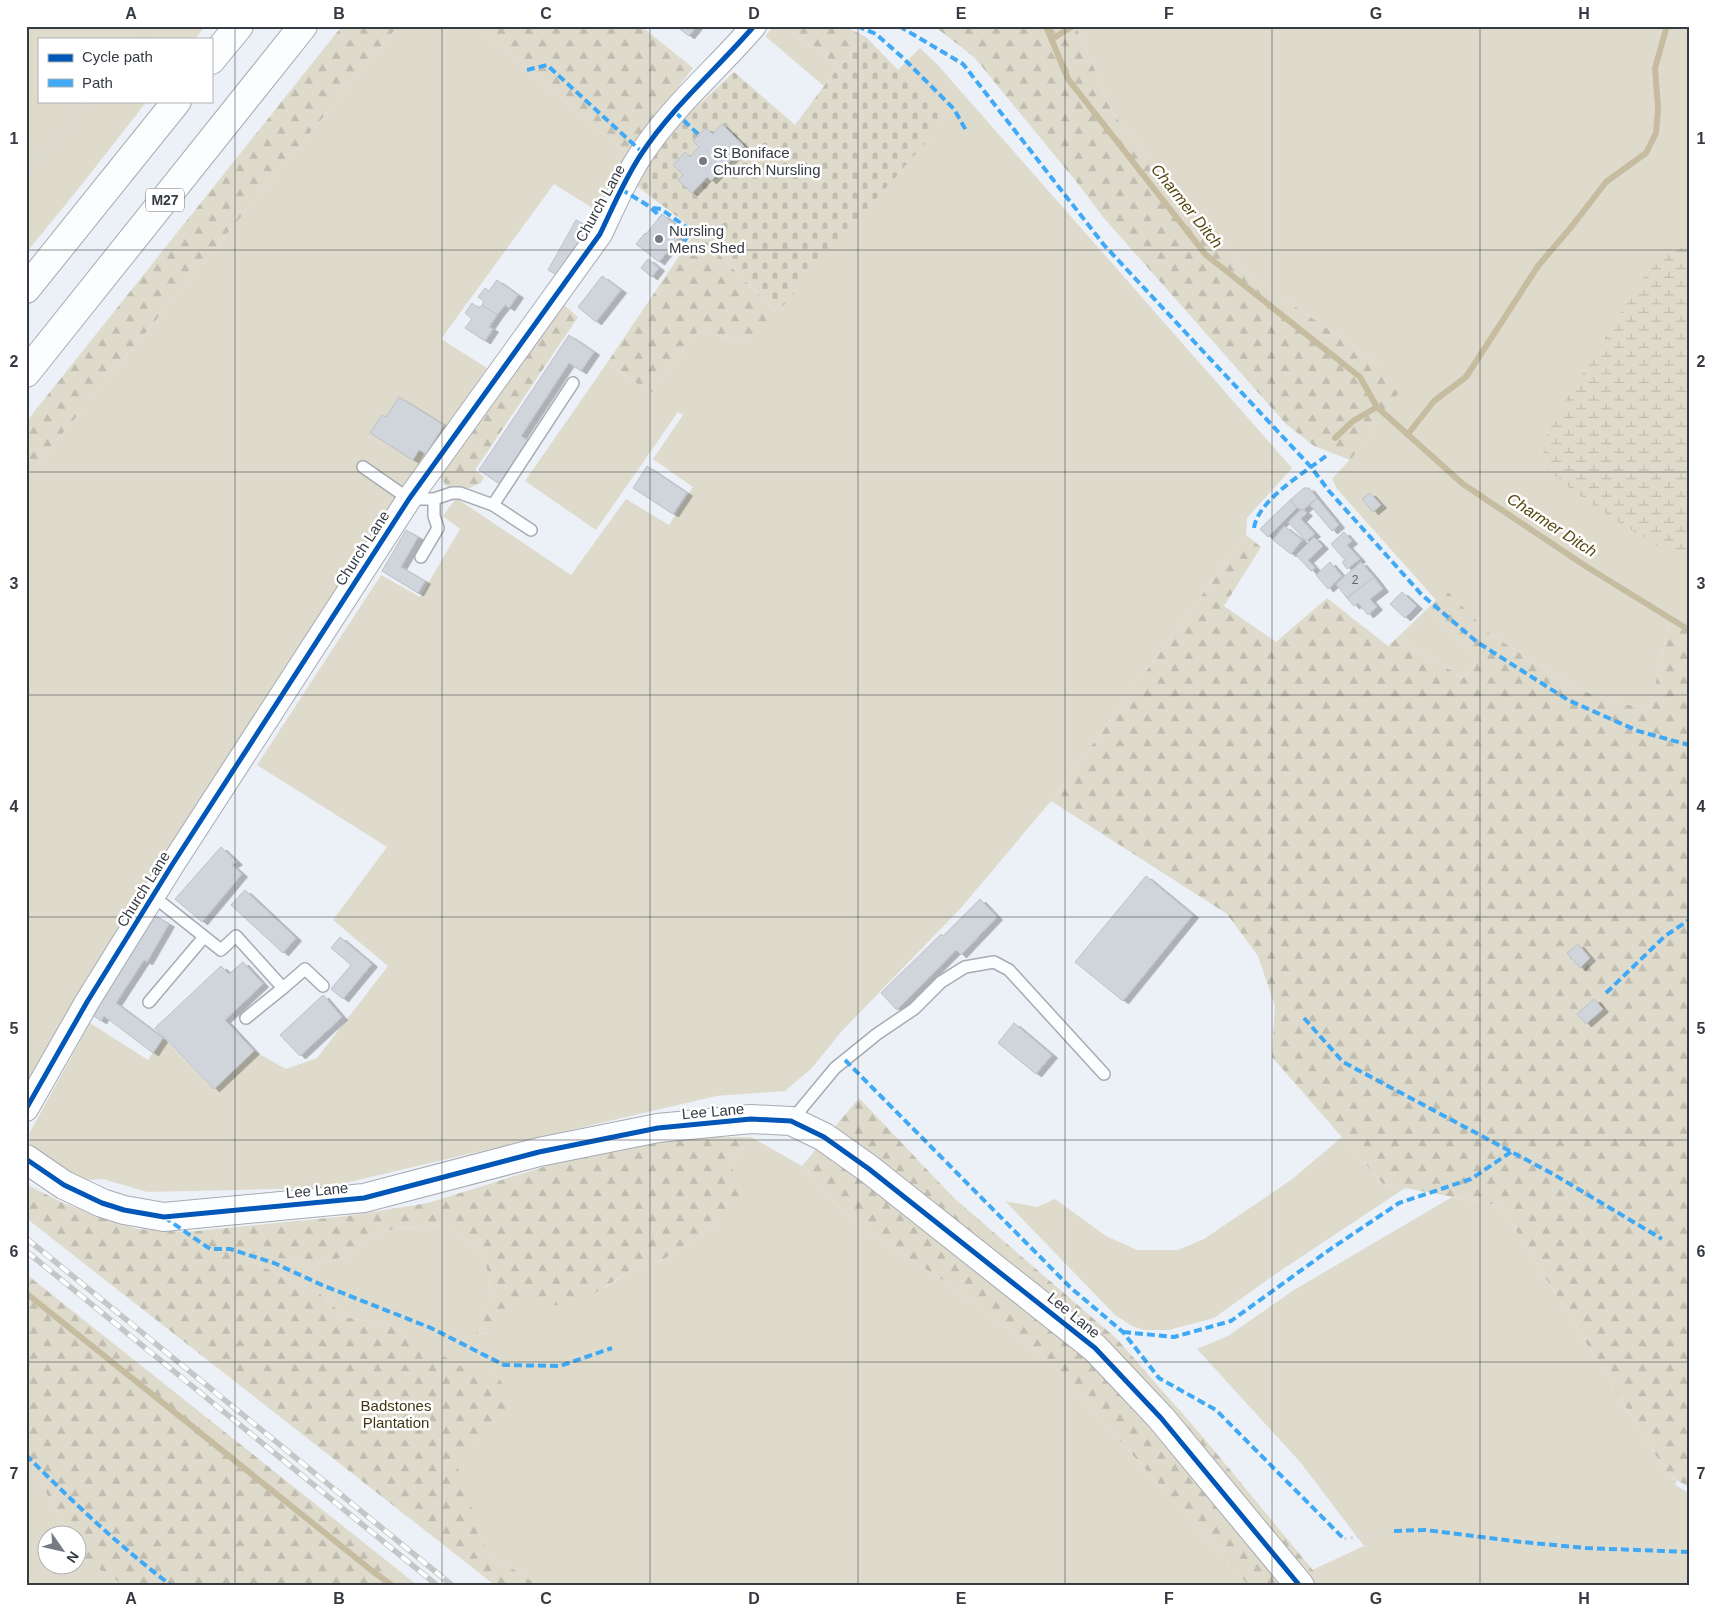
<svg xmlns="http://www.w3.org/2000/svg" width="1715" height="1612" font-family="Arial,sans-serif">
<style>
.green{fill:#dfdbcc}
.forest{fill:url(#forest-firs)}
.wetland{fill:url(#wetland-marsh)}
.cemetery{fill:url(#cemetery-stones)}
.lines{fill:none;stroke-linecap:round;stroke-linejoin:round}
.stream{stroke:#c6bca0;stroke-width:6}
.building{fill:#d0d4db;stroke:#bdc1c8;filter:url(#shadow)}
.service-casing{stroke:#a7abb2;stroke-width:14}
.minor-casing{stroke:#a7abb2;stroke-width:26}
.tertiary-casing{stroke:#a7abb2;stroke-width:30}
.motorway-casing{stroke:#a7abb2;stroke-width:30}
.path{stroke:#d6d7d9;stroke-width:3;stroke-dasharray:2.5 4;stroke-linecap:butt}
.service{stroke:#fcfdfe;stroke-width:11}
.minor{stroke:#fcfdfe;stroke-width:24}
.tertiary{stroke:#fcfdfe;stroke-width:28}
.motorway{stroke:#fcfdfe;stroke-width:28}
.rail-casing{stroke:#c4c6c7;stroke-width:5.5}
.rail{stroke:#fff;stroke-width:4;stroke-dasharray:11;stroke-linecap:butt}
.quiet{stroke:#3fa9f5;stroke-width:4;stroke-dasharray:8 4;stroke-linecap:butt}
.cycleway-casing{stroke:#fff;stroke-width:8}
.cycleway{stroke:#0057b8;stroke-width:5}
.grid{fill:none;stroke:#363b43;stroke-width:1;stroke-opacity:0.55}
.poi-dot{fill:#767a82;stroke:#fff;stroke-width:2}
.labels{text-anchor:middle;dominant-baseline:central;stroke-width:5;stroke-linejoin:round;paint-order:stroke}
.number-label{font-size:12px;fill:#5c6169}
.shield{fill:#fff;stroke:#72767b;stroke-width:1}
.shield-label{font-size:14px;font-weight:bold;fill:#363b43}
.poi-label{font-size:15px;fill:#363b43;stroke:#fff;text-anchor:start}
.street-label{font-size:15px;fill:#363b43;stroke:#fff}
.park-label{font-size:15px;fill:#423611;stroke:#fff}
.water-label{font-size:16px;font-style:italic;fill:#57460f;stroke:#fff}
.neatline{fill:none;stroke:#363b43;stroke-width:2}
.grid-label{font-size:16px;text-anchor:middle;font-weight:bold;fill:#363b43}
</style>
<defs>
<pattern id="forest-firs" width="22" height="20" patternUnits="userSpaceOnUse" patternTransform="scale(1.25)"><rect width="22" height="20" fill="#dfdbcc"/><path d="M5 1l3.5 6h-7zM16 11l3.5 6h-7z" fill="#c0bdb0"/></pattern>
<pattern id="wetland-marsh" width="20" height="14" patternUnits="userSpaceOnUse" patternTransform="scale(1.25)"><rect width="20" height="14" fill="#dfdbcc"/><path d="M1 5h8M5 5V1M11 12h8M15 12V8" fill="none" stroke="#c0bdb0"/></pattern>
<pattern id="cemetery-stones" width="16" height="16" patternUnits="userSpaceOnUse" patternTransform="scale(1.25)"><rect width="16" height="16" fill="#dfdbcc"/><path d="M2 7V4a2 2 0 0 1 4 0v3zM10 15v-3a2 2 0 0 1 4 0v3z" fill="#c0bdb0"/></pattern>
<filter id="shadow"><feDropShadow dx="5.5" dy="3" stdDeviation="0" flood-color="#0004"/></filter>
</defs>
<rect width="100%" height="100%" fill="#ecf0f7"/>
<!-- green -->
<g class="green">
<path d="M26,26H205L195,39H39V101H147L83,183L26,253Z"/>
<path d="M398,26H476L627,154L594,209L554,184L441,339L487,368L357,559L186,827L82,987L26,1087V478Z"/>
<path d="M774,26H783L839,66L824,86L765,36Z"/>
<path d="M1075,26H1689V626L1670,619L1650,708L1616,703L1581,690L1491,635L1446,591L1436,600L1337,489L1332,479L1362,446L1401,388L1367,355L1254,279L1114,115L1081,38Z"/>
<path d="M920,48L936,63L1292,468L1247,518L1246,535L1051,801L960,909L842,1031L811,1069L785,1091L716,1096L324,1188L147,1192L103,1179L84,1180L37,1155L30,1146L29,1134L90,1023L148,1060L163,1038L214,1089L254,1051L286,1069L317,1058L388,966L333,920L387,847L257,765L381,575L420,597L460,529L443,516L456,498L571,575L626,499L669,525L693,487L653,459L683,415L678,412L596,530L525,481L607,363L651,393L698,331L749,343L946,119L898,70Z"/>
<path d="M1428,608L1474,653L1475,664L1463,678L1398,637Z"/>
<path d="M751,1137L802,1166L853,1223L946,1282L1050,1362L1249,1586H539L487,1552L454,1460L481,1437L497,1375L464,1369L390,1325L345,1317L318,1292L275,1273L230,1249L292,1260L307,1267L347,1256L380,1231L443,1224L484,1254L492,1294L477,1334L491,1333L521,1294L606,1287L632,1270L657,1263L684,1247L718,1222L730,1165Z"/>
<path d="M1342,1137L1383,1184L1405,1188L1277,1273L1214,1318L1169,1330H1144L1132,1326L1115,1315L1005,1201L1037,1207L1055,1199L1106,1236L1137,1250H1178L1204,1239L1291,1180Z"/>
<path d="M1452,1197L1501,1206L1668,1475L1677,1481L1675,1485L1689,1493V1586H1326L1312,1570L1364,1546L1301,1463L1197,1349L1228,1336L1294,1290Z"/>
<path d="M26,1469L38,1478L70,1534H48V1564H78V1546L87,1561L126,1586H26Z"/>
<path d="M392,1565L418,1586H384Z"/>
</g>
<!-- forest -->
<g class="forest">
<path d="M342,26H398L26,478V422Z"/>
<path d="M476,26H641L693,68L627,154Z"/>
<path d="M783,26H844L866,37L839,66Z"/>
<path d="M934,26H1075L1081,38L1114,115L1254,279L1367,355L1402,388L1362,446L1350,460L1314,446L1286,424L1103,217L1079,185L974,57Z"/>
<path d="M696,231L777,313L749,343L698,331L651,393L607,363Z"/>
<path d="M564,305L578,317L475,470L484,477L481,483L467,489L446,486L440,476L503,380L509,383Z"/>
<path d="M1246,535L1261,547L1224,606L1276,642L1327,598L1388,646L1398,637L1463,678L1475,664L1474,653L1428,608L1446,590L1491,635L1581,690L1616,703L1650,708L1670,619L1689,626V1487L1668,1475L1501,1206L1383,1184L1272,1057L1275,1006L1258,956L1227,914L1051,801Z"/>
<path d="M859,1098L954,1198L1117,1339L1203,1437L1326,1586H1249L1050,1362L946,1282L853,1223L802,1166Z"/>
<path d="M688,1137H751L730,1165L747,1195L718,1222L684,1247L657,1263L632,1270L579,1303L545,1306L521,1294L492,1333L476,1334L492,1294L484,1254L443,1224L380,1231L347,1256L307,1267L292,1260L232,1250L275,1273L318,1292L345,1317L390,1325L464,1368L497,1375L514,1403L481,1437L455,1460L487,1552L539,1586H496L26,1218V1184L63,1203L137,1229L186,1232L347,1216L428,1203L579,1156Z"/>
<path d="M26,1274L392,1565L384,1586H126L86,1561L78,1546V1534H70L38,1478L26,1469Z"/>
</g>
<!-- wetland -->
<path class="wetland" d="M1678,247L1689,249V565C1640,535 1589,507 1546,468L1543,444L1554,419L1658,254Z"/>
<!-- cemetery -->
<path class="cemetery" d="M866,37L946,119L777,313L696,231L634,184C660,139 696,107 734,72L795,125L839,66Z"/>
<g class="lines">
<!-- stream -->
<g class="stream">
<path d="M1046,26L1068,79L1206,255L1360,377L1377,407L1463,484L1587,567L1689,630"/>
<path d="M1052,39L1073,26"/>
<path d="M1408,434L1434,401L1466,377L1538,266L1572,226L1606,182L1646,153L1656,133L1658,108L1655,68L1667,26"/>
<path d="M1335,438L1353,421L1377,407"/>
<path d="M26,1293L371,1570L393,1586"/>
</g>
</g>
<!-- building -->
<g class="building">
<path d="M676,26H697L689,36Z"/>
<path d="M722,124L744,146L711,181L707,177L692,193L678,180L683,175L673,165L685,152L690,157L699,147L693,141L706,128L713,134Z"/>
<path d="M662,214L684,231L659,262L636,244L645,233L646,234Z"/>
<path d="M576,220L589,227L561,277L548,270Z"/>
<path d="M648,259L659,268L652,277L641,268Z"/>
<path d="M602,276L621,290L596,322L578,307Z"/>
<path d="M497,280L518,295L509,308L505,305L497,315L482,305L484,301L478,297L485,288L489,291Z"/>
<path d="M472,303L479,308L482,305L497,315L489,327L493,329L485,341L465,328L472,319L465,313Z"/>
<path d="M569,335L594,352L581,371L569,363L521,436L530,442L501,485L479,470Z"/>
<path d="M399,397L444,425L426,454L419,450L413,460L370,433L382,415L386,417Z"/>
<path d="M647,466L687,493L673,514L633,488Z"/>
<path d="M1304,488H1309L1317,498L1303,510L1297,508L1290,500Z"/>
<path d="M1370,493L1381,505L1373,512L1362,499Z"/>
<path d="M1317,498L1339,525L1332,531L1310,505Z"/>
<path d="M1290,500L1297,508L1268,537L1260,529Z"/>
<path d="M1302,509L1307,513L1301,519L1315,534L1306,541L1288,522Z"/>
<path d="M1284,526L1302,540L1291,554L1273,540Z"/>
<path d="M406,530L418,537L401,567L425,581L418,593L382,571Z"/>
<path d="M1344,532L1352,541L1347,545L1360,559L1347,569L1342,562L1345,560L1331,544Z"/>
<path d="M1314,537L1323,546L1308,560L1315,568L1311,571L1296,555Z"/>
<path d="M1330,562L1342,576L1328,589L1316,575Z"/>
<path d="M1361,562L1374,577L1347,598L1336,584Z"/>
<path d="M1374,577L1383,589L1370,599L1377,607L1368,615L1358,603L1354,606L1347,598Z"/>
<path d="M1402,592L1417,606L1405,618L1390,604Z"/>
<path d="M221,847L237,862L232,865L242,874L202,922L175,899Z"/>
<path d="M1146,876L1193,915L1123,1001L1075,962Z"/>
<path d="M245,890L296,938L283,953L231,905Z"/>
<path d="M980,899L997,917L961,955L956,950L897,1010L881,993L941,934L943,936Z"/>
<path d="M152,914L169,924L147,962L144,960L116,1003L163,1038L153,1053L104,1016L101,1021L90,1013Z"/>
<path d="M340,937L372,964L343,999L331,989L351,965L331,948Z"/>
<path d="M1578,944L1590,958L1580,968L1567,953Z"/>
<path d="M243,962L263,984L225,1020L254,1051L214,1089L155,1028L221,966L229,974Z"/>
<path d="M323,995L342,1017L300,1056L280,1035Z"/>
<path d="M1594,999L1603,1009L1586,1024L1577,1014Z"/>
<path d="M1014,1023L1052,1055L1036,1074L998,1043Z"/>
</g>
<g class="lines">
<!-- service casing -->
<g class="service-casing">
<g id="service">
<path d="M363,467L409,499H434L452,493H460L493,505L573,383"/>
<path d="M493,505L531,530"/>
<path d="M421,557L438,528L434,516V499"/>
<path d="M153,896L221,950L236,936L283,988L246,1018"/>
<path d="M283,988L305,969L323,986"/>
<path d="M149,1002L204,937"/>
<path d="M791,1121L835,1068L877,1034L914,1009L941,982L965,967L994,962L1009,970L1104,1074"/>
</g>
</g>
<!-- minor casing -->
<g class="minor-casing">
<path id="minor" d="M26,1109L87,1002L172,865L409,499L600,234C613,207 625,178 642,153C673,106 717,69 754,26"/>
</g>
<!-- tertiary casing -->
<g class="tertiary-casing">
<path id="tertiary" d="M26,1159L64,1185L102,1203L124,1210L164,1217L364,1198L539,1152L658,1128L751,1119L791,1121L824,1137L869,1169L1095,1348L1161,1418L1300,1586"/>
</g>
<!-- motorway casing -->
<g class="motorway-casing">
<g id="motorway">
<path d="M211,60L239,26"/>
<path d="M26,289L177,101"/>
<path d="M26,373L303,26"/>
</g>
</g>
<!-- path -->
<g class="path">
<path d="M139,39L149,26"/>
<path d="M26,175L87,101"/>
<path d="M1344,1539L1394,1531"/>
</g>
<!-- service -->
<use href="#service" class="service"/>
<!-- minor -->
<use href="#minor" class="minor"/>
<!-- tertiary -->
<use href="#tertiary" class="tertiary"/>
<!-- motorway -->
<use href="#motorway" class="motorway"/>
<!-- rail casing -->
<g class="rail-casing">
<g id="rail">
<path d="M26,1238L453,1586"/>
<path d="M26,1251L438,1586"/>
</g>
</g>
<!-- rail -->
<use href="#rail" class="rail"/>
<!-- quiet -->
<g class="quiet">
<path d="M857,26L876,34L902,57L954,109L967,132"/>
<path d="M899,26L963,64L1104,245L1311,467L1329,491L1422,595L1477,642L1568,700L1638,731L1689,745"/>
<path d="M527,70L547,65L642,152"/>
<path d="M675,112L699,135"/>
<path d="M621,189C634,198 651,205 660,217"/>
<path d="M653,208L661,209L689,229L688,236L683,243"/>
<path d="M1254,528C1258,500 1304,473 1326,456"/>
<path d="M1606,993L1665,936L1689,920"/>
<path d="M1304,1018L1343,1062L1553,1174L1662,1239"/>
<path d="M845,1060L1071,1288L1123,1332L1159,1378L1216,1410L1344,1539"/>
<path d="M164,1217L210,1249H230L274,1263L322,1285L431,1328L504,1365L560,1366L612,1348"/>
<path d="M1123,1332L1174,1337L1231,1321L1332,1248L1399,1203L1471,1179L1511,1152"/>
<path d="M26,1455C72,1501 120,1547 172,1586"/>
<path d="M1394,1531L1425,1530L1522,1542L1586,1548L1689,1552"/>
</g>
<!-- cycleway casing -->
<g class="cycleway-casing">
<g id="cycleway">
<path d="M26,1109L87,1002L172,865L409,499L600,234C613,207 625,178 642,153C673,106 717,69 754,26"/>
<path d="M26,1159L64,1185L102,1203L124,1210L164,1217L364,1198L539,1152L658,1128L751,1119L791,1121L824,1137L869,1169L1095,1348L1161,1418L1300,1586"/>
</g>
</g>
<!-- cycleway -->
<use href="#cycleway" class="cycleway"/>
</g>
<!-- grid -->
<path class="grid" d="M235,26V1586M442,26V1586M650,26V1586M858,26V1586M1065,26V1586M1272,26V1586M1480,26V1586M26,250H1689M26,472H1689M26,695H1689M26,917H1689M26,1140H1689M26,1362H1689"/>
<!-- markers -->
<g class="poi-dot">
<circle cx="703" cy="161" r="5"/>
<circle cx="659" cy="239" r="5"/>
</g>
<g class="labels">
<!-- number labels -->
<g class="number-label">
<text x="1355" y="580">2</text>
</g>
<!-- shield labels -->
<rect class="shield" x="146" y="188.5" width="38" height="23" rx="4"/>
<g class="shield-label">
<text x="165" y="200">M27</text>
</g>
<!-- poi labels -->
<g class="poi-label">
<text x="713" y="152">St Boniface<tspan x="713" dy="17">Church Nursling</tspan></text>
<text x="669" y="230">Nursling<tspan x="669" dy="17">Mens Shed</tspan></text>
</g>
<!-- street labels -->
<g class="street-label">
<text transform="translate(600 203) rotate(-61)">Church Lane</text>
<text transform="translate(362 548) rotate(-57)">Church Lane</text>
<text transform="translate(143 889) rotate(-58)">Church Lane</text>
<text transform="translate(713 1111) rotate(-5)">Lee Lane</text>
<text transform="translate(317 1190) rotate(-5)">Lee Lane</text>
<text transform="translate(1074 1315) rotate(39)">Lee Lane</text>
</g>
<!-- park labels -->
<g class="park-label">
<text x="396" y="1405">Badstones<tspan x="396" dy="17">Plantation</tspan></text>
</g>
<!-- water labels -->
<g class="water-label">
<text transform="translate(1187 206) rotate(51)">Charmer Ditch</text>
<text transform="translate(1552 525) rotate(33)">Charmer Ditch</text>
</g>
</g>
<!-- border -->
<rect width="1715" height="1612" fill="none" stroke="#ffffff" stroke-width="55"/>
<!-- legend -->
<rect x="38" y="38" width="175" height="65" fill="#ffffff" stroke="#afb1b4"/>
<rect x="48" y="54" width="25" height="8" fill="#0057b8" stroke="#afb1b4"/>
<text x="82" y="62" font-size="15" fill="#363b43">Cycle path</text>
<rect x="48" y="79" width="25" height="8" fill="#3fa9f5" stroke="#afb1b4"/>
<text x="82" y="88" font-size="15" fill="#363b43">Path</text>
<!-- north arrow -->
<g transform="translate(62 1550) rotate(124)"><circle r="24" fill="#ffffff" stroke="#afb1b4"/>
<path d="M0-4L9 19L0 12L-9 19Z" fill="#767a82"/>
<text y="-8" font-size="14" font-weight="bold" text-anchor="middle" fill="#363b43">N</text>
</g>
<rect x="28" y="28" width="1660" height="1556" class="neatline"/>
<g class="grid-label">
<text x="131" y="19">A</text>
<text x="339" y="19">B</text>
<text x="546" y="19">C</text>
<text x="754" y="19">D</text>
<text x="961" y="19">E</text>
<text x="1169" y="19">F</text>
<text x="1376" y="19">G</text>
<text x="1584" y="19">H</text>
<text x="14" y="144">1</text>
<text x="1701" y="144">1</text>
<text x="14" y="367">2</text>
<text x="1701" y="367">2</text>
<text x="14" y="589">3</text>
<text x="1701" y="589">3</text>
<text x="14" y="812">4</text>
<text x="1701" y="812">4</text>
<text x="14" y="1034">5</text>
<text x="1701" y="1034">5</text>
<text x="14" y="1257">6</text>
<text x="1701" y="1257">6</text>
<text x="14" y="1479">7</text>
<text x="1701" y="1479">7</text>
<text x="131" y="1604">A</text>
<text x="339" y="1604">B</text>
<text x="546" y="1604">C</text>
<text x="754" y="1604">D</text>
<text x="961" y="1604">E</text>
<text x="1169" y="1604">F</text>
<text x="1376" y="1604">G</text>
<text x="1584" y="1604">H</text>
</g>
</svg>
